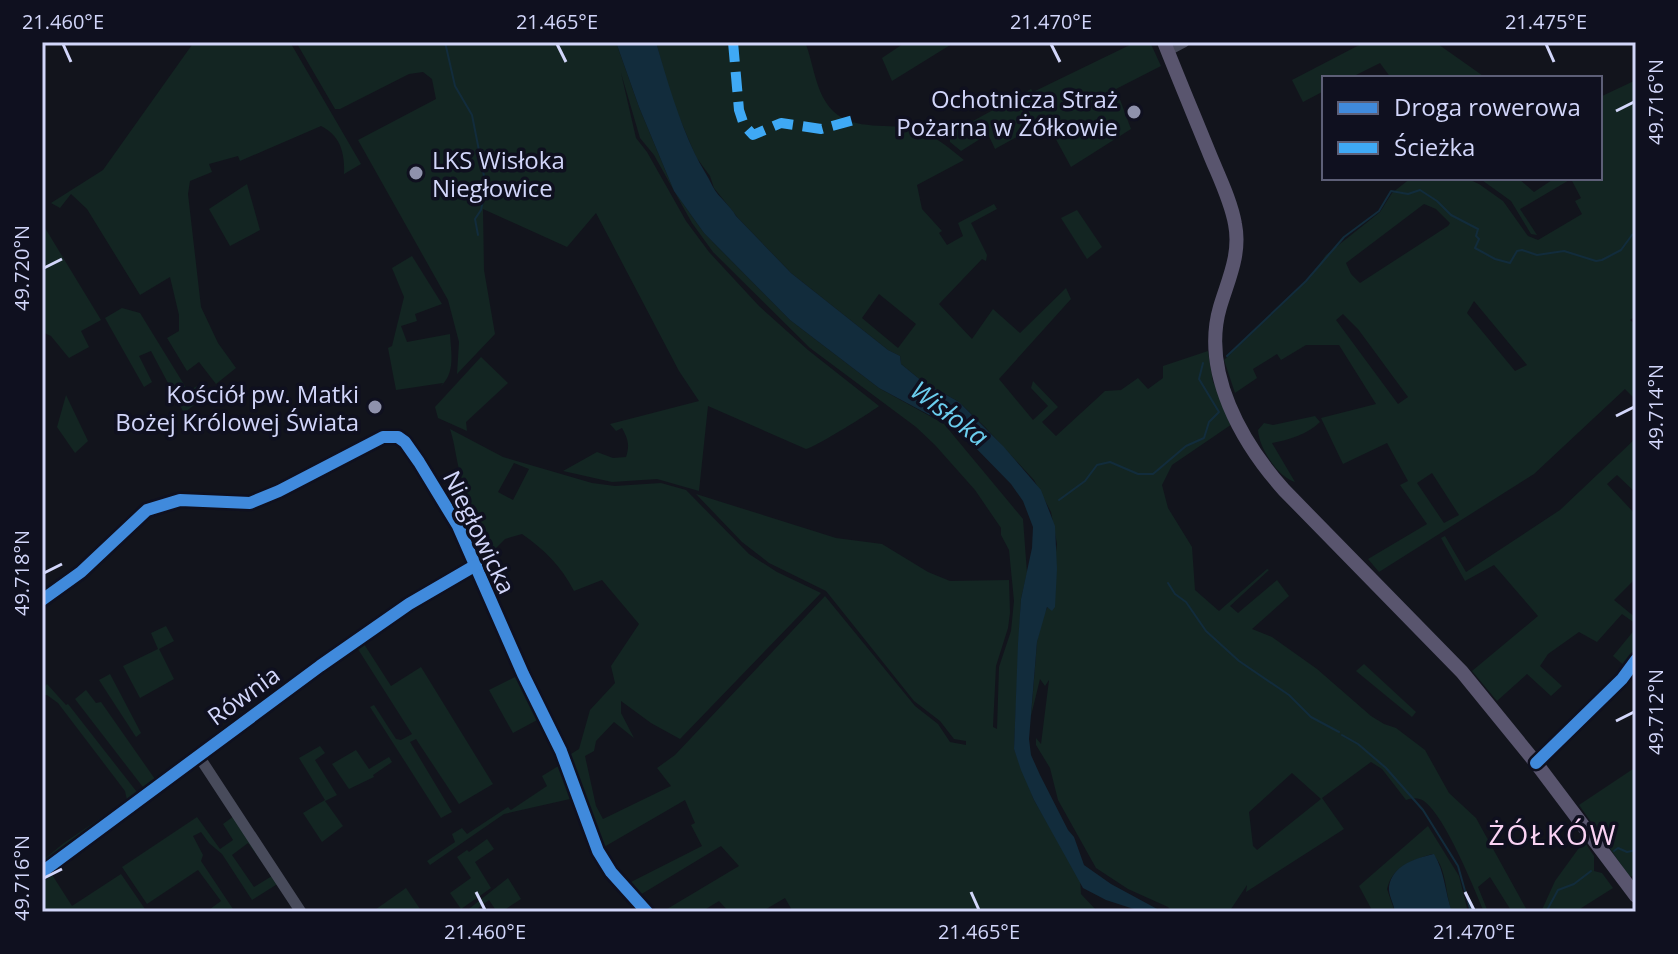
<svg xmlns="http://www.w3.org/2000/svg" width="1678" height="954" font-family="'Open Sans',sans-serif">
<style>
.green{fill:#132522;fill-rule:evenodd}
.water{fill:#122c3c}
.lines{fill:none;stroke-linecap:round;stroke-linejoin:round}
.stream{stroke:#122c3c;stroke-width:2}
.minor{stroke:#484b5b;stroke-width:11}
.major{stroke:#59556e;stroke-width:14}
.quiet{stroke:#3fa9f5;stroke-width:10;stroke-dasharray:20 10;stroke-linecap:butt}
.cycleway-casing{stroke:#0f101f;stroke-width:17}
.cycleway{stroke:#408adc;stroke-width:12}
.ticks{fill:none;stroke:#d2d6fa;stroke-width:3}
.poi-dot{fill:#8f92ac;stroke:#0f101f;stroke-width:3}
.labels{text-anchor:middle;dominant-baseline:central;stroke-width:7;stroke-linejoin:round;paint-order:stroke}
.poi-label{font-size:24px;fill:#d2d6fa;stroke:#0f101f;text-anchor:end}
.street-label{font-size:24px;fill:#d2d6fa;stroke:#0f101f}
.water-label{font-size:26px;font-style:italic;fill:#6bceef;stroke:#0f101f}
.quarter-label{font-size:28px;letter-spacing:2px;fill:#fad3f4;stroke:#0f101f}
.neatline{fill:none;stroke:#d2d6fa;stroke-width:3}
.ticks-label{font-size:20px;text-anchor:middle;fill:#d2d6fa}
</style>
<rect width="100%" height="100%" fill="#12141c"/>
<!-- green -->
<g class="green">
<path d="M194,42H290L361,164L344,174C345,154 341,136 321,126L240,161L238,156L209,164L212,172L190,181L188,194L201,307L218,343L236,368L216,384L199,362L187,371L167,338L179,331V315L170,277L140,295L87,209L71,194L60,208L51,203L103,170Z"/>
<path d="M296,42H616L639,107L674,191L704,233L790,320L879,388L944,424L1023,519L1027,573L1021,599L1014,749L1034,800L1080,879L1081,894L1098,912H793L785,898L761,912H729L719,901L701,912H662L739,866L721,846L640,895L629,883L702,846L691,825L695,823L685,800L604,847L571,757V754L579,749L590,710L615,683L611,666L639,624L602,580L574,591C561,566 545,550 522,534L505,539L482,562L465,519L451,495L454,486L463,482C456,464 456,447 450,429L503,457L592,483L615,486L661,483L686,490L749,554L777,572L821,593L680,739L651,723L621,701V713L634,738L614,722L596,741L594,751L585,756L596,806L603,819L671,786L657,768L675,755L825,596L915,706L938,724L950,742L966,745V741L954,739L940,721L914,701L826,591L769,563L742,542L696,494L836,538L882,544L928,572L950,581L1009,580L1010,613L1008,628L996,666L993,727L997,729L999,667L1011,631L1014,601L1009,550L1001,535V528L975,490L935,445L916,427L810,348L713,252L692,223L654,155L640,138L621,73L636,138L647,152L686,221L709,252L759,306L808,350L879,406C870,413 814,448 806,449L708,406L699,491L657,479L612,482L563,471L597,452L613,458L626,457C630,445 628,439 622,428L616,431L610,424L699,401L679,371L596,213L567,247L483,209L484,270L495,334L457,374L459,342L448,300L358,140L436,99L432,79L423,72L409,74L340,109H335ZM514,463L529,469L513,500L498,492Z"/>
<path d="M656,42H805C814,64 815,93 833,111C854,132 890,122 916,130C935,135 949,148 964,160L917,185L922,209L942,231L939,233L947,245L963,236L958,223L994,204L997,209L971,223L987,255L986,261L982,259L939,304L972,339L993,309L1020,333L1066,288L1071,299L999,379L1033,420L1048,406L1031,388L1033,381L1058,407L1042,422L1056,436L1105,391L1121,390L1138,378L1148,389L1163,378V366L1208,351L1213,382L1238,420L1172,465L1162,485L1168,508L1192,547L1195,590L1219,611L1267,569L1269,570L1230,606L1238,613L1277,580L1289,596L1252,629L1272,637L1317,669L1371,716L1384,724L1396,728L1425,750L1449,793L1476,818L1528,912H1512L1490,877L1478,887L1488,912H1484C1473,886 1446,818 1424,801C1418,797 1412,798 1406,800L1382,769L1371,762L1322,798L1344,829L1246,892L1247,885L1229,912H1173L1168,907L1128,889L1096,868L1058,800L1050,768L1036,745V738L1041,744L1049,680L1045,686L1040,679L1031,716L1037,642L1042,617L1049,605L1057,544L1051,512L1034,480L986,428L959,402L923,382L901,364L900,356L888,350L791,273L738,218L714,188L710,176L696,157L671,98ZM879,294L916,324L898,348L862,318ZM1292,773L1321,799L1257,850L1253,846L1249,812Z"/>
<path d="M906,42H955L892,81L882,58Z"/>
<path d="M1136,42H1150L1161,66L1116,89L1131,129L1071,167L1046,121L995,149L988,134L961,151L950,142V135L953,132L1031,89L1033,92Z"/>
<path d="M1365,42H1435L1486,78H1391L1380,63L1350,78H1324V91L1303,102L1292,80Z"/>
<path d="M1636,80V316L1630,320L1636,325V400L1625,389L1534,474L1379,572L1368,559L1427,524L1400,485L1408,481L1387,443L1343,464L1321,418L1376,404L1339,345H1306L1281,360L1277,354L1253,369L1257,378L1235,393L1224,360L1310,278L1326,255L1380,212L1392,193L1411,178H1466L1479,184L1503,201L1528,236L1538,240L1582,214L1575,201L1581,198L1571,179L1520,209L1537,235L1531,234L1511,201L1479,178H1518L1534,192L1555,178H1600V97ZM1424,204L1436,209L1450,223L1448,226L1360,283L1351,274L1346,263ZM1474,301L1527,365L1515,371L1467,313ZM1343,314L1358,329L1408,397L1398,404L1336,320ZM1432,473L1459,515L1444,523L1417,483Z"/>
<path d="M247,184L260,230L230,246L209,209Z"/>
<path d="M1077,210L1102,247L1087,259L1061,218Z"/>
<path d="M42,223L101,320L81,331L89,347L69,358L51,336L42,332Z"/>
<path d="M412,256L442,304L415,314L417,321L401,326L407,342L450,334C451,353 456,373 440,387L443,383L396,390L388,348L392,346L404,297L392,268Z"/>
<path d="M122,308L140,313L188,391L197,386L203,395L199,401L184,413L151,351L139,356L152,382L144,387L105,318Z"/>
<path d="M481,357L508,383L466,422L467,431L438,418L435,407Z"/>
<path d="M66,395L88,441L75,453L57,427Z"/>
<path d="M1315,416L1320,422C1308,434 1288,440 1272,443L1295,482C1278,477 1259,448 1258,430L1264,423L1273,425Z"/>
<path d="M1636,438V493L1617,475L1607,484L1636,515V578L1614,600L1636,618V624L1622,614L1597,642L1579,632L1548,654L1540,666L1562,686L1551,696L1527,674L1497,701L1472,671L1538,616L1494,565L1465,581L1441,538L1445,536L1466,572L1560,510Z"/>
<path d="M166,626L174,641L159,649L174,679L140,698L123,666L158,649L151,633Z"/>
<path d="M1636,628V654L1626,667L1613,656Z"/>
<path d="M362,641L391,686L421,667L493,784L459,804L416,739L410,742L452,812L441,818L370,707L374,705L396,739L401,740L412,734L356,646Z"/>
<path d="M1364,664L1416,712L1412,717L1356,671Z"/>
<path d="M110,674L141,733L136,737L99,680Z"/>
<path d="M517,676L539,719L513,733L489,690Z"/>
<path d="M47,684L66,705L68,704L140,796L42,868V861L64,843L127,800L125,791L58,703L47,695H42V689Z"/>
<path d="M86,690L96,703L101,702L157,782L146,791L75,699Z"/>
<path d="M320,746L325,753L315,760L337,795L325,801L343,826L322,842L303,813L325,800L299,758Z"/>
<path d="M356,750L369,769L389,757L392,762L373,775L374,777L349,789L332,764Z"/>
<path d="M560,765L570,799L504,814L430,865L427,861L455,842L452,834L462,828L467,834L508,807L511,810L547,786L542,776Z"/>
<path d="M1636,767V874L1630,877L1579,805Z"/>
<path d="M234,816L279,883L252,900L222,854L209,843L201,832L193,836L203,855L201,861L235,912H206L221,901L198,870L147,904L122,867L197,817L220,849L233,840L223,824ZM248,843L272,876L254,887L232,855Z"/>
<path d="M1428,826L1459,876L1468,912H1452C1445,894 1447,866 1432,854C1411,861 1393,866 1387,889L1395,912H1373L1359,886Z"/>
<path d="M487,839L494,849L475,862L491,888L461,909L450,893L471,878L457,857L467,850L469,852Z"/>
<path d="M1584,841L1594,856V871L1602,873L1613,888L1575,912H1541L1555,881Z"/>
<path d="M49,870L72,906L121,874L147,912H86L84,909L72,912H42V875Z"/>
<path d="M508,878L521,899L501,912H497L489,900L473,912H465Z"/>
<path d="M406,888L422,912H372Z"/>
</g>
<!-- water -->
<g class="water">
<path d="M616,42H656C667,80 678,118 695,154C700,165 708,176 713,187C719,198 730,205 736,216L791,273L888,350L900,356L901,364L923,382L959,402L1004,447L1041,490L1055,526L1057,569L1055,607L1052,611L1047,607L1037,642L1029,739L1031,755L1040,775L1068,830L1074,837L1084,865L1111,884L1159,910L1170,912H1143L1106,900L1083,888L1034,800L1021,770L1014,749L1018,643L1021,599L1032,548L1033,527L1023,501L1011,484L970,442L948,425L879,388L790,320L704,233L674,191L639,107Z"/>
<path d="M1434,854C1445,872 1445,893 1452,912H1395C1394,904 1388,894 1389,887C1392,865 1416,858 1434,854Z"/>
</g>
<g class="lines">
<!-- stream -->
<g class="stream">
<path d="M445,42L455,86L472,115L486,186L481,210L475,219L478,235"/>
<path d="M1227,356L1306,281L1344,237L1379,211L1391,191L1408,194L1420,190L1437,201L1451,215L1478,229L1476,236L1479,239L1475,248L1495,259L1510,263L1517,251L1522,250L1537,255L1564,251L1596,261L1602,260L1621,250L1632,235L1636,233"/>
<path d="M1059,500L1085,481L1097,465L1110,462L1138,474H1153L1186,446L1204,438L1209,422L1219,412L1199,379L1203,363"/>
<path d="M1168,583L1175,594L1186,602L1206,631L1239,661L1289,695L1311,717L1339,732"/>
<path d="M1342,735L1358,744L1386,768L1423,810L1458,866L1471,912"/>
<path d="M1614,851L1618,848L1627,852L1636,850"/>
<path d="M1546,912L1558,890L1574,884L1591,871"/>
</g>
<!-- minor -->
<g class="minor">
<path d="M1167,51L1184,42"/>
<path d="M42,600L81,572L147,510L180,500L250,503L279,491L383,437H398L405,442L419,462L458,526L523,674L561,751L598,851L611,872L647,912"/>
<path d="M198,755L301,912"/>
<path d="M1536,763L1622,679L1636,660"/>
<path d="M42,872L320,666L409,604L476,565"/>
</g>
<!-- major -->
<path class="major" d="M1164,42C1179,80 1195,118 1210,155C1219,177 1231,201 1235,224C1241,254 1228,280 1220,307C1201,372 1242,443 1284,490L1462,672L1536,763L1636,896"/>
<!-- quiet -->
<path class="quiet" d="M733,42L739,110L744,125L753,135L781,123L821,129L854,120"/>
<!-- cycleway casing -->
<g class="cycleway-casing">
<g id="cycleway">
<path d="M42,600L81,572L147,510L180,500L250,503L279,491L383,437H398L405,442L419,462L458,526L523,674L561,751L598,851L611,872L647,912"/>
<path d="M1536,763L1622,679L1636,660"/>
<path d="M42,872L320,666L409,604L476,565"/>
</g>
</g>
<!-- cycleway -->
<use href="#cycleway" class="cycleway"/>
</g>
<!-- ticks -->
<path class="ticks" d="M63,44L71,62M557,44L566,62M1051,44L1060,62M1546,44L1554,62M1616,111L1634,102M44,268L62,259M1616,416L1634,407M44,573L62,564M1616,721L1634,712M44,878L62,869M476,892L485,910M971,892L979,910M1465,892L1474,910"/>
<!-- markers -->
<g class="poi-dot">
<circle cx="1134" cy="112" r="8"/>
<circle cx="416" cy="173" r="8"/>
<circle cx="375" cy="407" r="8"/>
</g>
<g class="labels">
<!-- poi labels -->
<g class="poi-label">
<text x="1118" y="98">Ochotnicza Straż<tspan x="1118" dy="28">Pożarna w Żółkowie</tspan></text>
<text x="432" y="159" text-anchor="start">LKS Wisłoka<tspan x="432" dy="28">Niegłowice</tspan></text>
<text x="359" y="393">Kościół pw. Matki<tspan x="359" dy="28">Bożej Królowej Świata</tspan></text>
</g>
<!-- street labels -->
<g class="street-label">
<text transform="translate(480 532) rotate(64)">Niegłowicka</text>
<text transform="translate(243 695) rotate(-36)">Równia</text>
</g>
<!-- water labels -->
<g class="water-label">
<text transform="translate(950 413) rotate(37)">Wisłoka</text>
</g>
<!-- quarter labels -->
<g class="quarter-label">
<text x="1553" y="834">ŻÓŁKÓW</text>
</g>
</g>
<!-- border -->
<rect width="1678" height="954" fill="none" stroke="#0f101f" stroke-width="88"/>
<!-- legend -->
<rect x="1322" y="76" width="280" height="104" fill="#0f101f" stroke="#5d5f77" stroke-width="2"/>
<rect x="1338" y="102" width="40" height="12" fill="#408adc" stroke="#5d5f77" stroke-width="2"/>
<text x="1394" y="116" font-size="24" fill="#d2d6fa">Droga rowerowa</text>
<rect x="1338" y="142" width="40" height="12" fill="#3fa9f5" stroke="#5d5f77" stroke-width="2"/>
<text x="1394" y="156" font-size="24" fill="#d2d6fa">Ścieżka</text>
<rect x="44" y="44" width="1590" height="866" class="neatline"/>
<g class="ticks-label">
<text x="63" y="29">21.460°E</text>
<text x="557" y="29">21.465°E</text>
<text x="1051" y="29">21.470°E</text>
<text x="1546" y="29">21.475°E</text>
<text transform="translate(1656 102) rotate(-90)" y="7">49.716°N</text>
<text transform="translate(22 268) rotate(-90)" y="7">49.720°N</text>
<text transform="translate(1656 407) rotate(-90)" y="7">49.714°N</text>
<text transform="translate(22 573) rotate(-90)" y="7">49.718°N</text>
<text transform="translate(1656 712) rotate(-90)" y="7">49.712°N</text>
<text transform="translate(22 878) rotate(-90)" y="7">49.716°N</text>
<text x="485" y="939">21.460°E</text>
<text x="979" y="939">21.465°E</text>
<text x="1474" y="939">21.470°E</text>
</g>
</svg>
